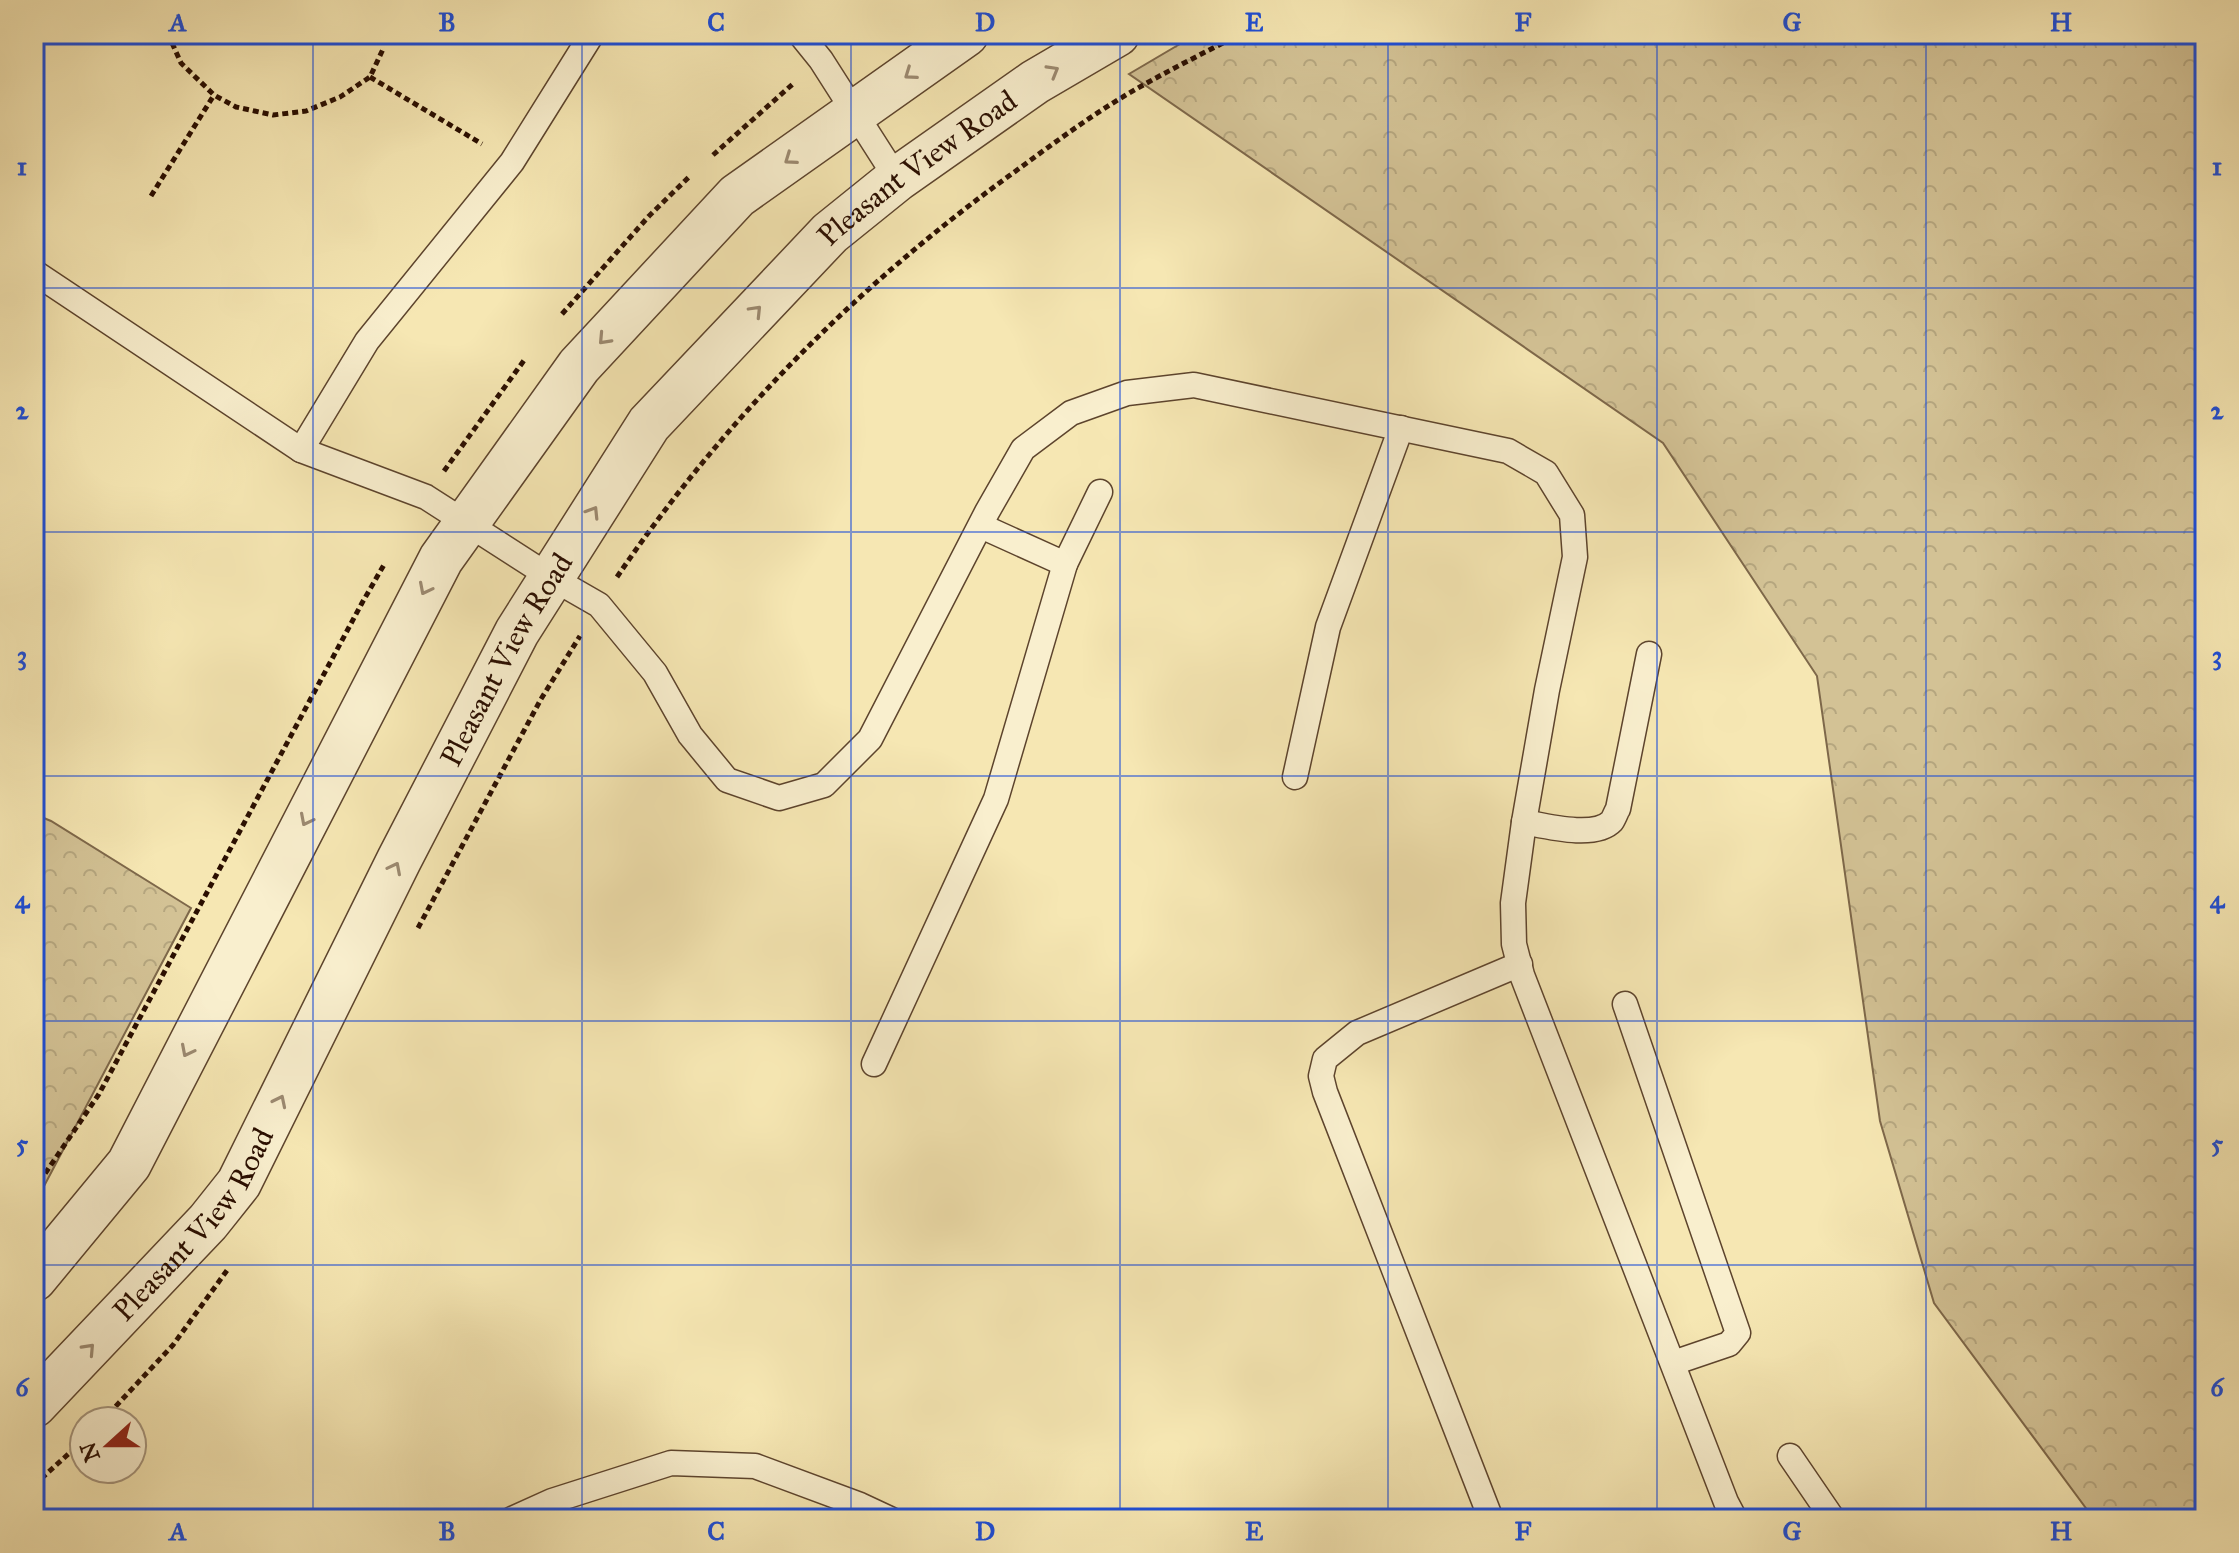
<svg xmlns="http://www.w3.org/2000/svg" width="2239" height="1553" font-family="'IM FELL Great Primer',serif">
<style>
.park{fill:url(#park-crowns);stroke:#7e684a;stroke-width:2}
.lines{fill:none;stroke-linecap:round;stroke-linejoin:round}
.service-casing{stroke:#5d442d;stroke-width:27}
.tertiary-casing{stroke:#5d442d;stroke-width:47}
.path{stroke:#2a0e00;stroke-width:5;stroke-dasharray:6 4;stroke-linecap:butt}
.service{stroke:#f9efce;stroke-width:24}
.tertiary{stroke:#f9efce;stroke-width:44}
.oneway{stroke:#9c8a71}
.grid{fill:none;stroke:#1d4ed8;stroke-width:2;stroke-opacity:0.55}
.labels{text-anchor:middle;dominant-baseline:central;stroke-width:8;stroke-linejoin:round;paint-order:stroke}
.street-label{font-size:30px;fill:#2a0e00;stroke:#f9efce}
.neatline{fill:none;stroke:#1d4ed8;stroke-width:3}
.grid-label{font-size:26px;text-anchor:middle;font-weight:bold;fill:#1d4ed8}
</style>
<defs>
<pattern id="park-crowns" width="20" height="18" patternUnits="userSpaceOnUse" patternTransform="scale(2)"><rect width="20" height="18" fill="#d3c295"/><path d="M2 6a3 3 0 1 1 6 0M12 15a3 3 0 1 1 6 0" fill="none" stroke="#b5a67f"/></pattern>
</defs>
<rect width="100%" height="100%" fill="#f6e7b3"/>
<filter id="stains"><feTurbulence type="fractalNoise" baseFrequency=".0025" numOctaves="4"/><feColorMatrix values="0 0 0 0 .2 0 0 0 0 .09 0 0 0 0 .02 0 0 0 .5 -.17"/></filter>
<radialGradient id="worn" r=".72"><stop offset=".6" stop-color="#630" stop-opacity="0"/><stop offset="1" stop-color="#630" stop-opacity=".3"/></radialGradient>
<!-- park -->
<g class="park">
<path d="M1197,34H2205V1519H2094L1934,1303L1880,1121L1817,676L1663,443L1129,74Z"/>
<path d="M34,814L51,821L191,908L34,1205Z"/>
</g>
<g class="lines">
<!-- service casing -->
<g class="service-casing">
<g id="service">
<path d="M800,34L821,60L897,179"/>
<path d="M34,272L301,450L426,497L552,578L599,605L655,673L690,735L727,780L779,798L824,785L870,739L987,512L1023,449L1071,413L1127,393L1194,385L1508,451L1546,473L1572,515L1575,557L1547,690L1524,822L1513,903L1514,944L1522,975L1726,1502L1735,1519"/>
<path d="M301,450L367,341L512,162L592,34"/>
<path d="M981,526L1065,564L1100,492"/>
<path d="M1295,777L1328,627L1401,428"/>
<path d="M1524,822C1546,826 1595,839 1612,821C1613,820 1617,810 1618,809L1649,654"/>
<path d="M1625,1004L1738,1333L1729,1344L1673,1363"/>
<path d="M874,1064L996,799L1065,564"/>
<path d="M1790,1456L1833,1519"/>
<path d="M512,1519L552,1501L671,1463L755,1466L860,1505L890,1519"/>
<path d="M1491,1519L1325,1092L1321,1076L1325,1059L1357,1033L1520,964"/>
</g>
</g>
<!-- tertiary casing -->
<g class="tertiary-casing">
<g id="tertiary">
<path d="M34,1279L129,1164L441,559L579,366L737,196L966,34"/>
<path id="s1" d="M34,1405L208,1222L239,1183L399,860L517,632L649,424L830,233L897,179L1035,82L1117,34"/>
</g>
</g>
<!-- path -->
<g class="path">
<path d="M168,34L181,63L214,95L236,107L273,115L306,111L340,97L370,77L384,47"/>
<path d="M370,77L482,144"/>
<path d="M713,155L795,82"/>
<path d="M151,196L214,95"/>
<path d="M562,314L649,216L691,175"/>
<path d="M444,471L525,359"/>
<path d="M617,577C724,419 859,284 1013,173C1054,143 1094,113 1138,88C1171,69 1206,52 1240,34"/>
<path d="M418,928L541,699L580,636"/>
<path d="M34,1190L99,1094L362,603L385,563"/>
<path d="M102,1421L173,1345L228,1269"/>
<path d="M34,1485L84,1440"/>
</g>
<!-- service -->
<use href="#service" class="service"/>
<!-- tertiary -->
<use href="#tertiary" class="tertiary"/>
</g>
<!-- one-way arrows -->
<defs><path id="oneway-chevron" d="M-2-3.5L2.5 0L-2 3.5" fill="none" stroke-width="1.6" stroke-linecap="round" stroke-linejoin="round" transform="scale(2)"/></defs>
<g class="oneway">
<use href="#oneway-chevron" transform="translate(1053 71) rotate(-30)"/>
<use href="#oneway-chevron" transform="translate(910 74) rotate(145)"/>
<use href="#oneway-chevron" transform="translate(790 159) rotate(145)"/>
<use href="#oneway-chevron" transform="translate(756 311) rotate(-46)"/>
<use href="#oneway-chevron" transform="translate(604 339) rotate(133)"/>
<use href="#oneway-chevron" transform="translate(593 512) rotate(-58)"/>
<use href="#oneway-chevron" transform="translate(425 589) rotate(117)"/>
<use href="#oneway-chevron" transform="translate(306 820) rotate(117)"/>
<use href="#oneway-chevron" transform="translate(395 868) rotate(-63)"/>
<use href="#oneway-chevron" transform="translate(187 1051) rotate(117)"/>
<use href="#oneway-chevron" transform="translate(280 1101) rotate(-64)"/>
<use href="#oneway-chevron" transform="translate(89 1349) rotate(-47)"/>
</g>
<!-- grid -->
<path class="grid" d="M313,34V1519M582,34V1519M851,34V1519M1120,34V1519M1388,34V1519M1657,34V1519M1926,34V1519M34,288H2205M34,532H2205M34,776H2205M34,1021H2205M34,1265H2205"/>
<g class="labels">
<!-- street labels -->
<g class="street-label">
<text stroke="none"><textPath href="#s1" startOffset="1538">Pleasant View Road</textPath></text>
<text stroke="none"><textPath href="#s1" startOffset="890">Pleasant View Road</textPath></text>
<text stroke="none"><textPath href="#s1" startOffset="242">Pleasant View Road</textPath></text>
</g>
</g>
<!-- margin -->
<rect width="2239" height="1553" fill="none" stroke="#f6e7b3" stroke-width="88"/>
<!-- north arrow -->
<g transform="translate(108 1445) rotate(249)"><circle r="38" fill="#f9efce" stroke="#a6957c" stroke-width="2"/>
<path d="M0-6L14 30L0 20L-14 30Z" fill="#8f2418"/>
<text y="-12" font-size="22" font-weight="bold" text-anchor="middle" fill="#2a0e00">N</text>
</g>
<rect x="44" y="44" width="2151" height="1465" class="neatline"/>
<g class="grid-label">
<text x="178" y="31">A</text>
<text x="447" y="31">B</text>
<text x="716" y="31">C</text>
<text x="985" y="31">D</text>
<text x="1254" y="31">E</text>
<text x="1523" y="31">F</text>
<text x="1792" y="31">G</text>
<text x="2061" y="31">H</text>
<text x="22" y="175">1</text>
<text x="2217" y="175">1</text>
<text x="22" y="419">2</text>
<text x="2217" y="419">2</text>
<text x="22" y="664">3</text>
<text x="2217" y="664">3</text>
<text x="22" y="908">4</text>
<text x="2217" y="908">4</text>
<text x="22" y="1152">5</text>
<text x="2217" y="1152">5</text>
<text x="22" y="1396">6</text>
<text x="2217" y="1396">6</text>
<text x="178" y="1540">A</text>
<text x="447" y="1540">B</text>
<text x="716" y="1540">C</text>
<text x="985" y="1540">D</text>
<text x="1254" y="1540">E</text>
<text x="1523" y="1540">F</text>
<text x="1792" y="1540">G</text>
<text x="2061" y="1540">H</text>
</g>
<rect width="100%" height="100%" filter="url(#stains)"/>
<rect width="100%" height="100%" fill="url(#worn)"/>
</svg>
